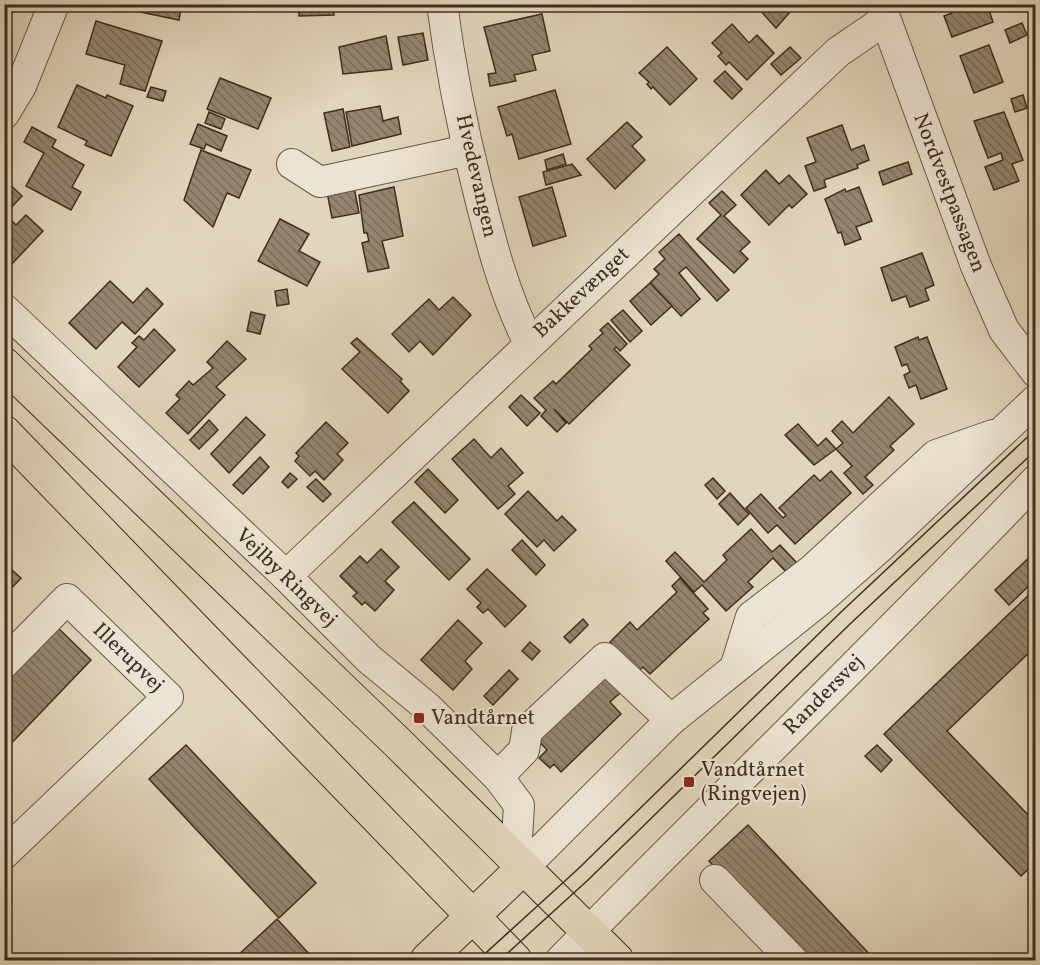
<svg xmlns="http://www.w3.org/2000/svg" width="1040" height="965" font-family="Vollkorn,serif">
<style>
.building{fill:url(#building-back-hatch);stroke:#3e2e1e;stroke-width:1.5}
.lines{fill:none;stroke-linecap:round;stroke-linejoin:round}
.minor-casing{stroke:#675846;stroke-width:32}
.major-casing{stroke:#3e2e1e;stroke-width:35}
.minor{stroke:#ece4d3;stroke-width:30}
.major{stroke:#e1d5bc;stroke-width:33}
.tram{stroke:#3e2e1e;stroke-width:1.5}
.poi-dot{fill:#8f2418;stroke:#ece4d3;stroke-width:2}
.labels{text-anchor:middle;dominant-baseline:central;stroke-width:4.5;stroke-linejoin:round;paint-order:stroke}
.street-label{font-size:21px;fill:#3e2e1e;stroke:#ece4d3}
.poi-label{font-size:21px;fill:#3e2e1e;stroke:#ece4d3;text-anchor:start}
</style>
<defs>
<pattern id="building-back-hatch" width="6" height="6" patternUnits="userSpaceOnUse" patternTransform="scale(1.5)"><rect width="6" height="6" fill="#938570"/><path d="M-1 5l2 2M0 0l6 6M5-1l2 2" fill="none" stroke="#796d5b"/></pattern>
</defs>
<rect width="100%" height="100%" fill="#e1d5bc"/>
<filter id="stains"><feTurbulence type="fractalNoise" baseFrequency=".00333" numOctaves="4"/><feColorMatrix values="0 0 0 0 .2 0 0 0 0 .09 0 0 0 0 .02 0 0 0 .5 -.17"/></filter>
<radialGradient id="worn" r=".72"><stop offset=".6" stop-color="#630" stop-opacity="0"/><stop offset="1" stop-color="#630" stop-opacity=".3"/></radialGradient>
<!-- building -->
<g class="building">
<path d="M142,4H182L179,20L140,12Z"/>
<path d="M299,4L333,6L334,15L299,16Z"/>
<path d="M764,4H797L776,28L759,9Z"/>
<path d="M949,4H987L993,22L952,37L944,16L952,13Z"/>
<path d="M542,14L550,51L532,55L536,70L514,75L516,81L490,86L488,74L496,73L484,27Z"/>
<path d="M96,21L162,41L145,91L120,84L125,65L86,54Z"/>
<path d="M1022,23L1027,35L1010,43L1005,30Z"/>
<path d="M732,24L749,43L757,35L774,53L747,80L729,62L726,65L718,56L722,53L712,43Z"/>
<path d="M423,33L428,60L403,65L398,37Z"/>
<path d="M386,36L392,69L343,74L339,47Z"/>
<path d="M989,45L1003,82L974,93L960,56Z"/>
<path d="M667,47L697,79L670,105L653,87L651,89L647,84L649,82L639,73Z"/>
<path d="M790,47L801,58L781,75L771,64Z"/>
<path d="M725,71L742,89L732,99L714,81Z"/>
<path d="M220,78L271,98L258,129L207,109Z"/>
<path d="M77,85L106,98L107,95L133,106L111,156L85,145L87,141L58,127Z"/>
<path d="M151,87L166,91L163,101L147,97Z"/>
<path d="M555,90L571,144L519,159L512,134L507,136L498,107Z"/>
<path d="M1023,95L1027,108L1015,112L1011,99Z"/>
<path d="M380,106L383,121L398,117L401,134L352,146L346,112Z"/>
<path d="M343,109L350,147L332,151L324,113Z"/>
<path d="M209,112L225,119L221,129L205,123Z"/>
<path d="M1004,112L1023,160L1012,164L1019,181L994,190L985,167L1003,160L1001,153L988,158L974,121Z"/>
<path d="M627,122L642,137L632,146L645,160L615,189L587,159Z"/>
<path d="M198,124L227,136L221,151L206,144L204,149L190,144Z"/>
<path d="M842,125L851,150L864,145L869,160L857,165L858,168L824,180L826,187L814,191L805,166L816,162L807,138Z"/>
<path d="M32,127L56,140L52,147L84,165L72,187L81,192L71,210L26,186L44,153L24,142Z"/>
<path d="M201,150L251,170L239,198L227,193L213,227L184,200Z"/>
<path d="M563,154L566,164L547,170L545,160Z"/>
<path d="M908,162L912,174L883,185L879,172Z"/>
<path d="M572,164L581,175L546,185L543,172Z"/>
<path d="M766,170L779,184L789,175L807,194L792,208L789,205L769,225L741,195Z"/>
<path d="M4,179L22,196L5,214L16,225L26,215L43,231L10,266L4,261Z"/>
<path d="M354,187L359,213L332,218L327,192Z"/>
<path d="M394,187L403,236L382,241L389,268L368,272L362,243L369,241L367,233H364L359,195Z"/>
<path d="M552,187L566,236L533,246L519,197Z"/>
<path d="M859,187L872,221L856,227L861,239L845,245L841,232L838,233L825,199L845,189L846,192Z"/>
<path d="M722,191L736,205L724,216L750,242L740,251L748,259L734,273L697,239L721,215L709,203Z"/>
<path d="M280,219L309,234L299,251L320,262L307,286L258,261Z"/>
<path d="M679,234L729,290L717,301L686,267L679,273L700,299L681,316L650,283L659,274L654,269L665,259L659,252Z"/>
<path d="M1036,242V266L1028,245Z"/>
<path d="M922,253L934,285L925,289L929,300L910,307L906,296L892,301L881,268Z"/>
<path d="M110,281L133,303L147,288L163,304L135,334L122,322L96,349L69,323Z"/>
<path d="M650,283L672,306L651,325L630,301Z"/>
<path d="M287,289L289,304L277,306L275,291Z"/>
<path d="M453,297L471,315L433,355L420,341L409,352L392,334L429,299L439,310Z"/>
<path d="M623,310L642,331L630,342L611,320Z"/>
<path d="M251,312L265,315L260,334L247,331Z"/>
<path d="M608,323L627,344L620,351L616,347L614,349L630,365L569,424L554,409L566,423L557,432L541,416L546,410L534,398L553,381L556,384L592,349L589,346L603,333L600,330Z"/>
<path d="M154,329L175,350L139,387L118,367L137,347L132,343L139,336L144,340Z"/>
<path d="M918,337L919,340L927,337L947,389L921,399L916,385L909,388L904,375L910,372L907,364L902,366L895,347Z"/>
<path d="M357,338L402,379L400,381L409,391L388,413L342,369L360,352L351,343Z"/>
<path d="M227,341L246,359L216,387L225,395L188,434L166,413L180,399L176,395L189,381L193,385L213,368L207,362Z"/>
<path d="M521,395L540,413L527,426L509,407Z"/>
<path d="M889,397L914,424L890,446L894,450L865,477L873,485L863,494L844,473L852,466L836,449L843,443L832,431L842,421L853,433Z"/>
<path d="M246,417L265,435L229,473L211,454Z"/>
<path d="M209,420L218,430L199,449L190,440Z"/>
<path d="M326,422L348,443L337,454L343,460L324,480L315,471L310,476L295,461L299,456L296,453Z"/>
<path d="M798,424L818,446L826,438L836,449L814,465L785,435Z"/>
<path d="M474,439L491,458L501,448L523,473L508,486L515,494L498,509L452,459Z"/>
<path d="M260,457L269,467L243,494L233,485Z"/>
<path d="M428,469L458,500L445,513L415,482Z"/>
<path d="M831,471L851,493L795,544L777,525L768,533L746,508L761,494L783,518L786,515L779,508L814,475L820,481Z"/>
<path d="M290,473L297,479L288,488L282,482Z"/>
<path d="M713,478L725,491L717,499L705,485Z"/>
<path d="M316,479L331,494L323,502L307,487Z"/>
<path d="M528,491L557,521L562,516L576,530L554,551L544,540L537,547L505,514Z"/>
<path d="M730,493L749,514L738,525L719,504Z"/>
<path d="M414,502L470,559L449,580L392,522Z"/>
<path d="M751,529L772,552L780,545L797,563L787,573L773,558L748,582L753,587L726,611L702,585L694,592L666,561L675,552L704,582L727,560L723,555Z"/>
<path d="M522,540L545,565L536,575L512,550Z"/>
<path d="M381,549L399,567L385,581L394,590L375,611L365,602L362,605L353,596L357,593L340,576L360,556L367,563Z"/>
<path d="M1036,551V579L1009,605L995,590Z"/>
<path d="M4,563L21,578L4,596Z"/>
<path d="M487,569L526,606L505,627L488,609L483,613L477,607L481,603L467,589Z"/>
<path d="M680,578L708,609L703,613L709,619L650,674L643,667L638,672L610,642L630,622L637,630L677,592L672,586Z"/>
<path d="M1036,588V646L947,731L1036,823V862L1021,876L884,734Z"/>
<path d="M583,619L588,625L570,643L564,637Z"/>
<path d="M458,620L482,643L465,661L472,669L453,690L421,660Z"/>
<path d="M57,627L91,660L4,751V683Z"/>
<path d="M530,642L540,651L532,660L522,651Z"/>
<path d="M509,670L518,679L493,705L484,696Z"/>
<path d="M601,674L620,693L610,702L621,714L561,772L554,764L550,768L539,758L547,750L535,737Z"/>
<path d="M186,745L316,883L279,918L149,779Z"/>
<path d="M877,745L892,760L881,772L865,756Z"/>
<path d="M748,825L875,960H803L709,861Z"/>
<path d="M277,919L311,956L306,960H233Z"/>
</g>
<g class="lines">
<!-- minor casing -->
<g class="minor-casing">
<g id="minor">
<path d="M442,4C450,65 462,126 477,186C490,239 504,294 529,343"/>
<path d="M880,4L976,266L1004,330L1036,372"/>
<path d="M4,114L21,86L54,4"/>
<path d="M292,164L320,182L468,150"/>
<path d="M4,309L286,576L369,659L427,707L498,777L519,805L516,855L524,867L671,720L820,600L879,548L1036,400"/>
<path d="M286,576L838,52L885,20"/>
<path d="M4,663L67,599L168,697L4,854"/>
<path d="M736,665L751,617L812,570L936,455L993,435"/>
<path d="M498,777L524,750L527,731L605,658L671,720"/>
<path d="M715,880L792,960"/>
<path d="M561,960C718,799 881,643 1036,480"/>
</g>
</g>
<!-- major casing -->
<g class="major-casing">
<g id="major">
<path d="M4,364L399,744L617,960"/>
<path d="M4,432L515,960"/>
<path d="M427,960L524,867"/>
</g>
</g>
<!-- minor -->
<use href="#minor" class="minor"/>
<!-- major -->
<use href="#major" class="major"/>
<!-- tram -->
<g class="tram">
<path d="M478,960L578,869L840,613L1036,429"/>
<path d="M500,960L588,880L850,624L1036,450"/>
</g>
</g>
<!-- markers -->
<g class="poi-dot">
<rect x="413" y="712" width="12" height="12" rx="3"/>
<rect x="683" y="776" width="12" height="12" rx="3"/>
</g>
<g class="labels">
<!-- street labels -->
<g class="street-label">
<text transform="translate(476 176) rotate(77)">Hvedevangen</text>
<text transform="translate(949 193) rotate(69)">Nordvestpassagen</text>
<text transform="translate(582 293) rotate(-43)">Bakkevænget</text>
<text transform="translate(286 578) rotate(44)">Vejlby Ringvej</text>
<text transform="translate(128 658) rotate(44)">Illerupvej</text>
<text transform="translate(824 695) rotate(-45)">Randersvej</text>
</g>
<!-- poi labels -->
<g class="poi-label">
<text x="431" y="718">Vandtårnet</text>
<text x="701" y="770">Vandtårnet<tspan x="701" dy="24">(Ringvejen)</tspan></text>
</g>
</g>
<!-- margin -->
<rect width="1040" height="965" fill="none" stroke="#e1d5bc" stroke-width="24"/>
<rect x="6" y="6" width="1028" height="953" fill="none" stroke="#3e2e1e" stroke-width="3"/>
<rect x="12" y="12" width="1016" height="941" fill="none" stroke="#3e2e1e" stroke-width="1.5"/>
<rect width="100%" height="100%" filter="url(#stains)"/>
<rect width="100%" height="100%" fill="url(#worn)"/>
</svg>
